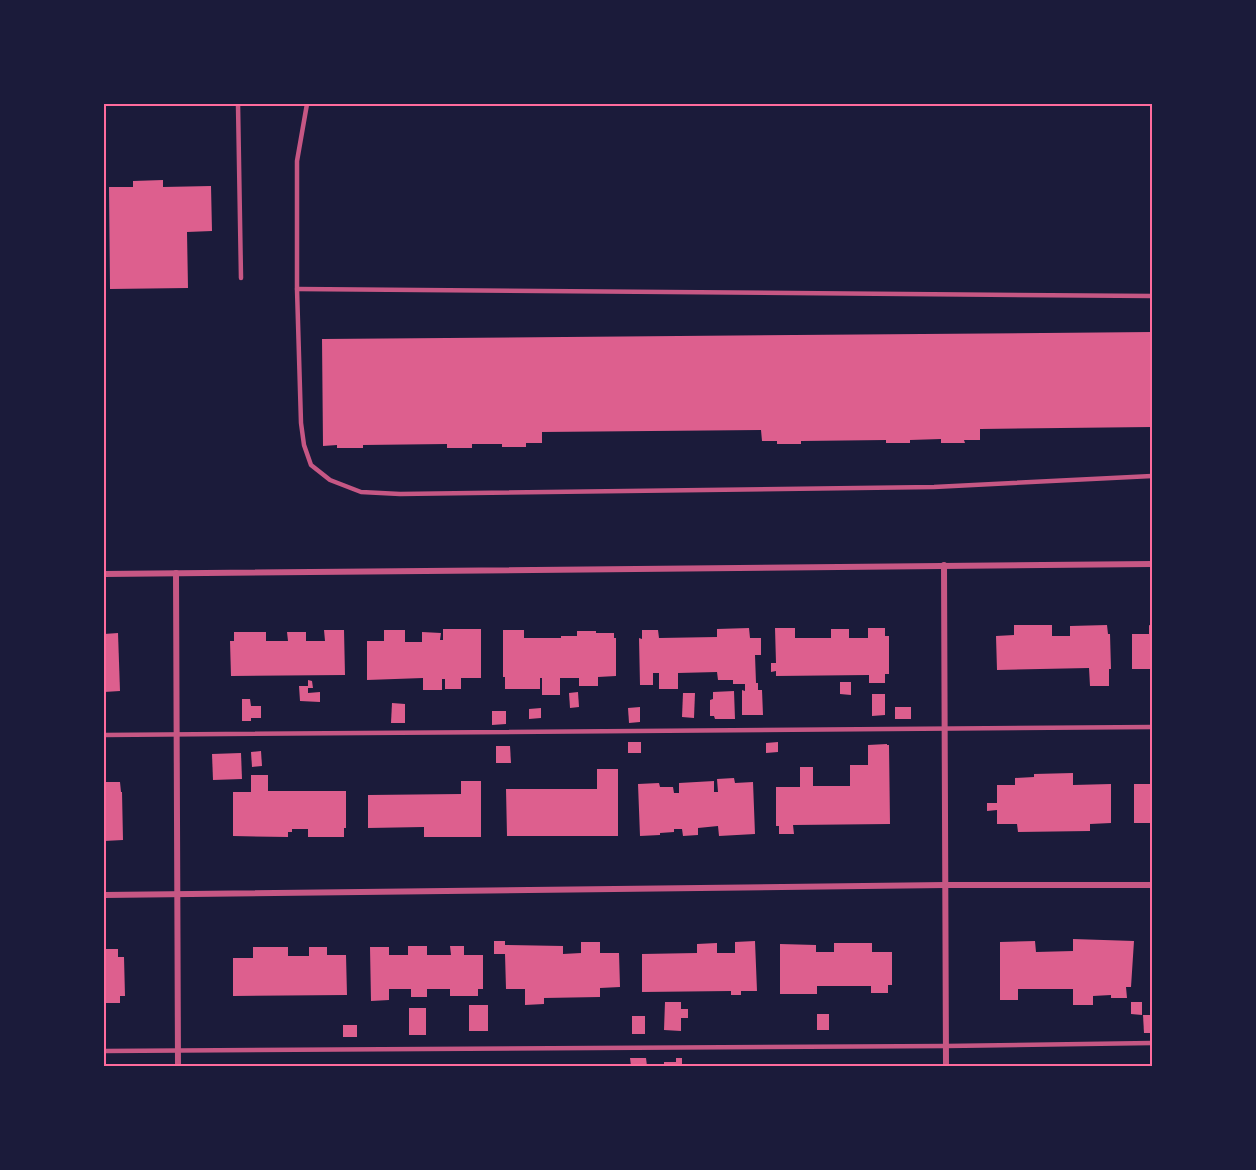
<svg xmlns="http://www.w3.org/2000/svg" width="1256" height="1170" font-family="Signika,sans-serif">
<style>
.building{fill:#dd5f8e}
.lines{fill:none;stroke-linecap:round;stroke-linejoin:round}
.service{stroke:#c65784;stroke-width:4.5}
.minor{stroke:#c65784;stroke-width:6}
.neatline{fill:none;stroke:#ff6b9d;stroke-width:2}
</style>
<rect width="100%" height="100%" fill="#1b1b3a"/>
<!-- building -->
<g class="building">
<path d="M163,180V187L211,186L212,231L187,232L188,288L110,289L109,187H133V181Z"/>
<path d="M1152,332V427L980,429V440H964L965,443H941V439L910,440V443H886V440L801,441V444H777V441H762L761,430L542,432V443H526V447H502V444H472V448H447V444L363,445V448H337V445L323,446L322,339Z"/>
<path d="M1014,625H1052V636H1070V626L1107,625L1108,634H1110L1111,669H1109V686H1090L1089,668L997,670L996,636L1014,635Z"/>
<path d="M1149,625L1152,626V669H1132V634H1149Z"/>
<path d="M749,628L750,638H761V655H755L756,683H758V690H762L763,715H742V690L745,691V684H733V680H718L717,672L678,673V689H659V673H653V685H640L639,638L642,639V630H658L659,638L717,637V629Z"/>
<path d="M775,628H795V638H831V629H849V638H868V628H885V636H889V674H885V683H869V675L776,676V671L771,672V663H776Z"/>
<path d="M443,629H481V678H461V689H445V679H442V690H423V678L367,680V641H384V630H405V642H422V632L441,633L440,640H443Z"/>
<path d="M324,630H344L345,675L231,676L230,641H234V632H266V641H288L287,632H306V641H325Z"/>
<path d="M503,630H524V638H561V636H577V631H596V633H614V638H616V676L598,677V686H579V678H560V695H542V678H540V689H505V677H503Z"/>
<path d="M118,633L120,691L104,692V634Z"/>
<path d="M308,680L312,681L313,688H308V693L320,692V702L300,701L299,686H308Z"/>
<path d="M840,682H851V695L840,694Z"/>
<path d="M734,691L735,719H715L714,716H710V700L713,699V692Z"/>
<path d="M578,692L579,707L570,708L569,693Z"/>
<path d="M683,693H695L694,718L682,717Z"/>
<path d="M872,694H885V715L872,716Z"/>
<path d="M242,699H250L251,706H261V718H251V721H242Z"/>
<path d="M392,703L405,704V723H391Z"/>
<path d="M640,707V722L629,723L628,708Z"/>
<rect x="895" y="707" width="16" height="12"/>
<path d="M541,708V718L529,719V709Z"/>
<path d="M492,711H506V724L492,725Z"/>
<rect x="628" y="742" width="13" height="11"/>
<path d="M778,742V752L766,753V743Z"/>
<path d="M887,744V745H889L890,824L793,825L794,834H779V826H776V787H800V767H813V786H850V765H868V745Z"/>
<path d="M496,746H510L511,763H496Z"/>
<path d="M261,751L262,766L252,767L251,752Z"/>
<path d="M241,753L242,779L213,780L212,754Z"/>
<path d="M597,769H618V836H507L506,789H597Z"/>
<path d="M1073,773V785L1111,784V823L1090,824V831L1018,832L1017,824H997V810L987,811V803H997V785H1015V778L1034,777V774Z"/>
<path d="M251,775H268V791H346V828H344V837H308V829H292V832H288V837L233,836V792H251Z"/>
<path d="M734,778L735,783L753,782L755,834L719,836L718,826L698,828V835L683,836L682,829H674V832L660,833V835L640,836L638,784L659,783L660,787H673L674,793H679V783L714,781V792H718L717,779Z"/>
<path d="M461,781H481V837H424V827L368,828V795L461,794Z"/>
<path d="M104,782H120L121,792H122L123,840L104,841Z"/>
<rect x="1134" y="784" width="18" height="39"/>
<path d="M1073,939L1134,941L1131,987H1126L1127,998H1111V995L1093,996V1005H1073V989H1018V1000H1000V942L1035,941L1036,952L1073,951Z"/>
<path d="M494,941H505V945L563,946V954L581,953V942H600V953H619L620,987L600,988V997L544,998V1004L525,1005V989H506L505,954H494Z"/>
<path d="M755,941L757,991H741V995H731V991L642,992V954L697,953V944L717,943V953H735V942Z"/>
<path d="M834,943H872V952H892V985H888V993H871V986H817V994H780V944L816,945V952H834Z"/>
<path d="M408,946H427V955H451L450,946H464V955H483V989H478V996H450V989H427V997H411V989H389V1000L371,1001L370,947H389V955H408Z"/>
<path d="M253,947H288V956H309V947H327V955H346L347,995L233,996V958H253Z"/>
<path d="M104,949H118V957H124L125,996H120V1003H105V995H104Z"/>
<path d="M665,1002H681V1009H688V1018H681V1031L664,1030Z"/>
<path d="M1131,1002H1142V1015L1131,1014Z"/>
<rect x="469" y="1005" width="19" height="26"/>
<rect x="409" y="1008" width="17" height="27"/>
<rect x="817" y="1014" width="12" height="16"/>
<path d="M1143,1015H1152V1033H1144Z"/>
<rect x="632" y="1016" width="13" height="18"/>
<rect x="343" y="1025" width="14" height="12"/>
<path d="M630,1058H646L647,1066H631Z"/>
<path d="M676,1058H682V1066H664V1062H676Z"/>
</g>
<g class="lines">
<!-- service -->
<g class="service">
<path d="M238,104L241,278"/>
<path d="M307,104L297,161V289L301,423L304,445L311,465L330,480L361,492L400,494L934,487L1152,476"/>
<path d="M297,289L1152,296"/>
<path d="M104,735L1152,727"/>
<path d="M104,1051L946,1046L1152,1043"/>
</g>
<!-- minor -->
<g class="minor">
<path d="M944,565L946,1066"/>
<path d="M176,573L178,1066"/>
<path d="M104,574L1152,564"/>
<path d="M104,895L945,885H1152"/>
</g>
</g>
<!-- border -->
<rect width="1256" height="1170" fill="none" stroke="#1b1b3a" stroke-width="210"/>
<rect x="105" y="105" width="1046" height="960" class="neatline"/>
</svg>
